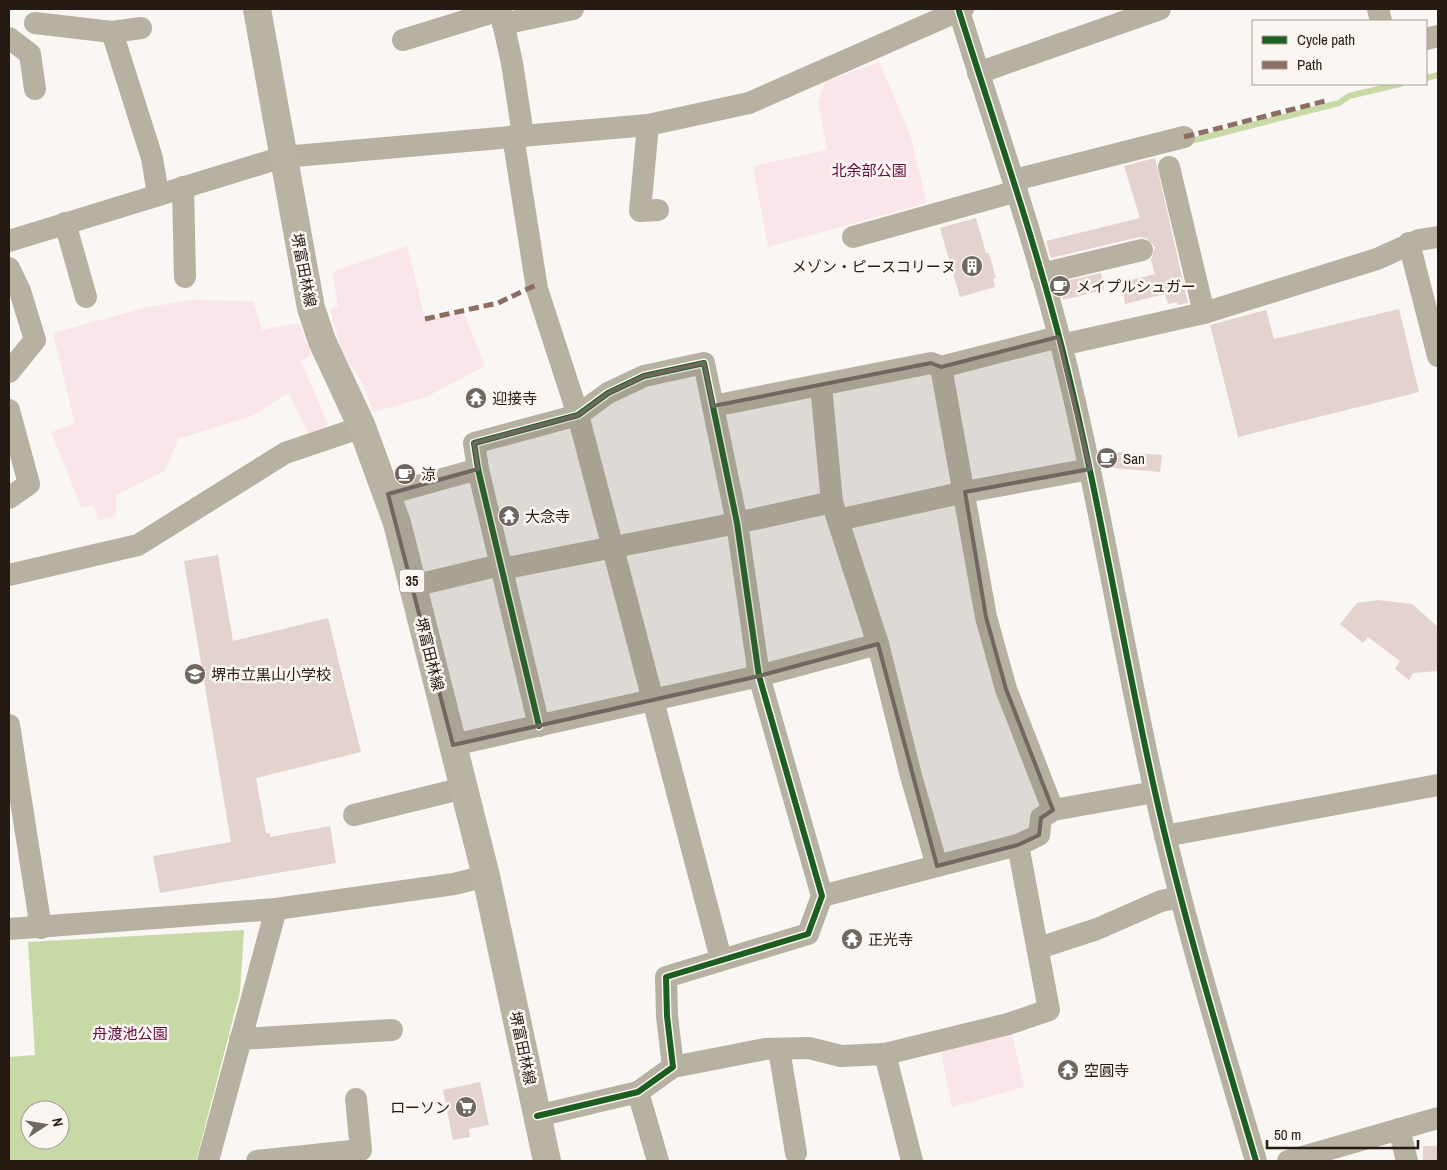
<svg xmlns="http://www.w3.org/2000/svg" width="1447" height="1170" font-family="'Archivo Narrow','Noto Sans JP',sans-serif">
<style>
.green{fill:#fae5eb}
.water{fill:#c7d9a4;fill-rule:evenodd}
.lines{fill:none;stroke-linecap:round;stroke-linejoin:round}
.stream{stroke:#c7d9a4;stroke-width:6}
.building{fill:#e4d2cf}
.minor{stroke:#b7b1a1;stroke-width:22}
.major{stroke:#b8b3a3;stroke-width:28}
.quiet{stroke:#8d6e63;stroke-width:5;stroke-dasharray:10 5;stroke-linecap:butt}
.cycleway-casing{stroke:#fbf5f1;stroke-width:9}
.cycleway{stroke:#1b5e20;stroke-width:6}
.marked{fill:#6f6861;fill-opacity:0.2;stroke:#6f6861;stroke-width:4;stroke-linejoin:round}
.labels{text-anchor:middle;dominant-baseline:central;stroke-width:5;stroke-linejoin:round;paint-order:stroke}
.shield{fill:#fbf5f1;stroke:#655c56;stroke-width:1}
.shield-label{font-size:14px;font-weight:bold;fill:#251b13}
.park-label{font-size:15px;fill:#65083c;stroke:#fbf5f1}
.poi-label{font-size:15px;fill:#251b13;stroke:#fbf5f1;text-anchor:start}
.street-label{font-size:15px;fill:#251b13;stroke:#fbf5f1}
</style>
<rect width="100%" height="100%" fill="#f9f6f3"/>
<!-- green -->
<g class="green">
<path d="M879,62L910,134L927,203L768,247L753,166L827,150L818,102L825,82Z"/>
<path d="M407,246L425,319L463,311L485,366L426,397L374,412L362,382L342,352L330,310L338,306L332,272Z"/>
<path d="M190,300L253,301L262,330L299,323L311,355L301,361L328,425L309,435L288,393L252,416L178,439L166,470L116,495V516L99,520L94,506L81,507L51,432L75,424L53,333L144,308Z"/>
<path d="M1011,1030L1024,1087L952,1107L940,1047Z"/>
</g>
<!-- water -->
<path class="water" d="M244,930L240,992L196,1161H9V1057L35,1055L28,942ZM30,1110H60V1140H30Z"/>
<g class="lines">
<!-- stream -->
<g class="stream">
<path d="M1426,78L1438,75"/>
<path d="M1187,142L1339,103L1349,96L1400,84"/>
</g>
</g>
<!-- building -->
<g class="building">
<path d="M1155,158L1188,303L1178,305L1177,302L1168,304L1165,294L1125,304L1122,282L1155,274L1151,260L1155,247L1146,238L1139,237L1051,258L1046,241L1140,218L1124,166Z"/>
<path d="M976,218L986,253H989L996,278L993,279L995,287L960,297L940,228Z"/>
<path d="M1101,273L1104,290L1063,300L1058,283Z"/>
<path d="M1399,309L1419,392L1238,437L1210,325L1266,310L1274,339Z"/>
<path d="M1099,451L1162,455L1160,472L1103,467Z"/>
<path d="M218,555L233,641L328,618L361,752L256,778L266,833H270V837L330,826L336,863L160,893L153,856L231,842L184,561Z"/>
<path d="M1378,600L1412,604L1438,627V671L1413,673L1409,680L1395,669L1400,661L1368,637L1363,643L1340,624L1357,603Z"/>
<path d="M480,1082L489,1125L469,1129L470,1137L453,1140L443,1090Z"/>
<path d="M1423,1146H1437L1438,1160L1423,1161Z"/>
</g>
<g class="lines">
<!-- minor -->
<g class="minor">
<path d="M500,9L512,63L523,135"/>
<path d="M1378,9L1381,21"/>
<path d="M959,11C994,123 1033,234 1062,348C1099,495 1122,645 1155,792C1183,917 1220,1039 1256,1161"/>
<path d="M35,23L112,32L141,28"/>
<path d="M503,24L573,9"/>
<path d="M112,32L152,158L158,194"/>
<path d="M9,38L30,54L35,89"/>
<path d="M1426,39L1438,36"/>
<path d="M403,40L500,10"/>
<path d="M978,73L1160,9"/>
<path d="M648,125L640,211L658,210"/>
<path d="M513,136L537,289L578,415L721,959"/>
<path d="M1169,167L1204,313"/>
<path d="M1014,180L1184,137"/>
<path d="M183,187L185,277"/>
<path d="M65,223L86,297"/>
<path d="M853,237L1017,191"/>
<path d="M9,241L283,157L648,125L749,103L963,9"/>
<path d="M1409,243L1438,356"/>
<path d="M9,268L20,291L35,340L9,372"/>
<path d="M1041,274L1142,250"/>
<path d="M1061,345L1204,313L1377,259L1419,240L1438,237"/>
<path d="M941,367L986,617L1006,689L1053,810"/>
<path d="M821,386L832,502L878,644L911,776L937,866"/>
<path d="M713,406L931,363L941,367L1058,337"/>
<path d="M9,410L29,484L9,498"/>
<path d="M388,494L478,469"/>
<path d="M838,520L965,492L1090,469"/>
<path d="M9,575L138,545L285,453L362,427"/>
<path d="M413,586L500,565L512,567L737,523L832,502"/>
<path d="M9,725L41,928"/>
<path d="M453,745L759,676L878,644"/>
<path d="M354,815L464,788"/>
<path d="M1165,836L1438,785"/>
<path d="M822,896L1018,845L1039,835L1041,818L1053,810L1155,792"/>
<path d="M9,929L276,909L454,884L486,876"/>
<path d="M1039,948L1097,929L1161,901L1180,897"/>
<path d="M240,1039L392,1030"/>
<path d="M779,1049L796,1153"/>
<path d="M885,1054L912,1161"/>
<path d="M673,1067L765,1049L809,1048L841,1056L885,1054L1008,1024L1049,1010L1018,845"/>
<path d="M638,1092L658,1161"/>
<path d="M537,1116L638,1092L673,1067L667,1016L666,977L808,934L822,896L759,676L737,523L704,363L644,376L608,393L578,415L474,443L478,469L539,726"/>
<path d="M1399,1129L1407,1161"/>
<path d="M208,1161L276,909"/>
<path d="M257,1161L361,1150L356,1099"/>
<path d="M1288,1161L1438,1118"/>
</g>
<!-- major -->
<path class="major" d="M257,9L311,308L322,341L362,427L397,523L486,876L547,1161"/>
<!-- quiet -->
<g class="quiet">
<path d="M1184,137L1329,100"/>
<path d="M425,319L498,303L536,285"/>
</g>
<!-- cycleway casing -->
<g class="cycleway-casing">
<g id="cycleway">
<path d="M959,11C994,123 1033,234 1062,348C1099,495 1122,645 1155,792C1183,917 1220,1039 1256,1161"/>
<path d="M537,1116L638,1092L673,1067L667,1016L666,977L808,934L822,896L759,676L737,523L704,363L644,376L608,393L578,415L474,443L478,469L539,726"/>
</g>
</g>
<!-- cycleway -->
<use href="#cycleway" class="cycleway"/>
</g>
<!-- marked area -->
<path class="marked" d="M1058,337L1090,469L965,492L986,617L1006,689L1053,810L1041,818L1039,835L1018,845L937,866L878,644L759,676L453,745L388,494L478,469L474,443L578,415L608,393L644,376L704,363L713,406L931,363L941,367Z"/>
<!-- icons -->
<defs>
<g id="building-disc" transform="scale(1.125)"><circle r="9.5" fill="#6f6861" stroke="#fbf5f1"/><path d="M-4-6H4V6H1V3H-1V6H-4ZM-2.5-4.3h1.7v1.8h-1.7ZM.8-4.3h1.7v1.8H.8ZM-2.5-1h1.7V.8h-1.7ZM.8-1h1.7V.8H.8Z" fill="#fff"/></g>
<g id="cafe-disc" transform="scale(1.125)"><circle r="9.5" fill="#6f6861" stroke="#fbf5f1"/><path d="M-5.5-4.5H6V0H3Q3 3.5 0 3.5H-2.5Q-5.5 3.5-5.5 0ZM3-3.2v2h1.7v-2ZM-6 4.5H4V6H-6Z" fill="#fff"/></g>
<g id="temple-disc" transform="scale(1.125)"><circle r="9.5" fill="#6f6861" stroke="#fbf5f1"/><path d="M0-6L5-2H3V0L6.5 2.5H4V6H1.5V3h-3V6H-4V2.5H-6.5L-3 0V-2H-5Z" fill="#fff"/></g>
<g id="school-disc" transform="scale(1.125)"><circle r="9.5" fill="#6f6861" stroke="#fbf5f1"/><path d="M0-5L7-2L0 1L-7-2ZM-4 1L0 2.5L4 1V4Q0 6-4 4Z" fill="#fff"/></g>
<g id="supermarket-disc" transform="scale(1.125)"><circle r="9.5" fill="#6f6861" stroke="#fbf5f1"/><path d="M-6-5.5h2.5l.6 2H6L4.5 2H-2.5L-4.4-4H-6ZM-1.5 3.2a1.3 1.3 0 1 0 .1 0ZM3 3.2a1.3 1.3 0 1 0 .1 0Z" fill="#fff"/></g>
</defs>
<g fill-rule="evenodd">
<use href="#building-disc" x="972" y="266"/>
<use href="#cafe-disc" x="1060" y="286"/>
<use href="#temple-disc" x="476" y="398"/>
<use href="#cafe-disc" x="1107" y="458"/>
<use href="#cafe-disc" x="405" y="474"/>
<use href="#temple-disc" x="509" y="516"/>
<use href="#school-disc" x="195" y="674"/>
<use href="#temple-disc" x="852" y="939"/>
<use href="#temple-disc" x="1068" y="1070"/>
<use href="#supermarket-disc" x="466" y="1107"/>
</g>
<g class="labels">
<!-- shield labels -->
<rect class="shield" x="399.5" y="569.5" width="25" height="23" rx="4"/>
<g class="shield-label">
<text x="412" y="581">35</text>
</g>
<!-- park labels -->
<g class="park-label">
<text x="869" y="170">北余部公園</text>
<text x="130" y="1033">舟渡池公園</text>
</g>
<!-- poi labels -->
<g class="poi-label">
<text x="956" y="266" text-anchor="end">メゾン・ピースコリーヌ</text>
<text x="1076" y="286">メイプルシュガー</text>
<text x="492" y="398">迎接寺</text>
<text x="1123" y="458">San</text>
<text x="421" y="474">涼</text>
<text x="525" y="516">大念寺</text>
<text x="211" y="674">堺市立黒山小学校</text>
<text x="868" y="939">正光寺</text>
<text x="1084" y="1070">空圓寺</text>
<text x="450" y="1107" text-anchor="end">ローソン</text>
</g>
<!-- street labels -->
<g class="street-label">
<text transform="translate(304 270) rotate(79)">堺富田林線</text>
<text transform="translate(430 654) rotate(76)">堺富田林線</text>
<text transform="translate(523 1048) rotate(78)">堺富田林線</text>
</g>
</g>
<!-- border -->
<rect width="1447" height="1170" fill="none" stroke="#251b13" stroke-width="20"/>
<!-- legend -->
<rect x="1252" y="20" width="175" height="65" fill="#fbf5f1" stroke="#a59e98"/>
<rect x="1262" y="36" width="25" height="8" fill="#1b5e20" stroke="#a59e98"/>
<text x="1297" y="45" font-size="15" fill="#251b13">Cycle path</text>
<rect x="1262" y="61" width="25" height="8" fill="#8d6e63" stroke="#a59e98"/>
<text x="1297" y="70" font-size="15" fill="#251b13">Path</text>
<!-- north arrow -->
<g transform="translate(45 1125) rotate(78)"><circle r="24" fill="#fbf5f1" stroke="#a59e98"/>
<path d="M0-4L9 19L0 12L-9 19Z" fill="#6f6861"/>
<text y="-8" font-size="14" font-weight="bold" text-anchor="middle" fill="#251b13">N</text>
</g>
<!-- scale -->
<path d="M1267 1140v8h151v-8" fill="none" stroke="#251b13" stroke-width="2.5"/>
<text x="1274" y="1140" font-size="15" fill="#251b13" stroke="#fbf5f1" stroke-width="4" paint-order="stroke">50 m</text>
</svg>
